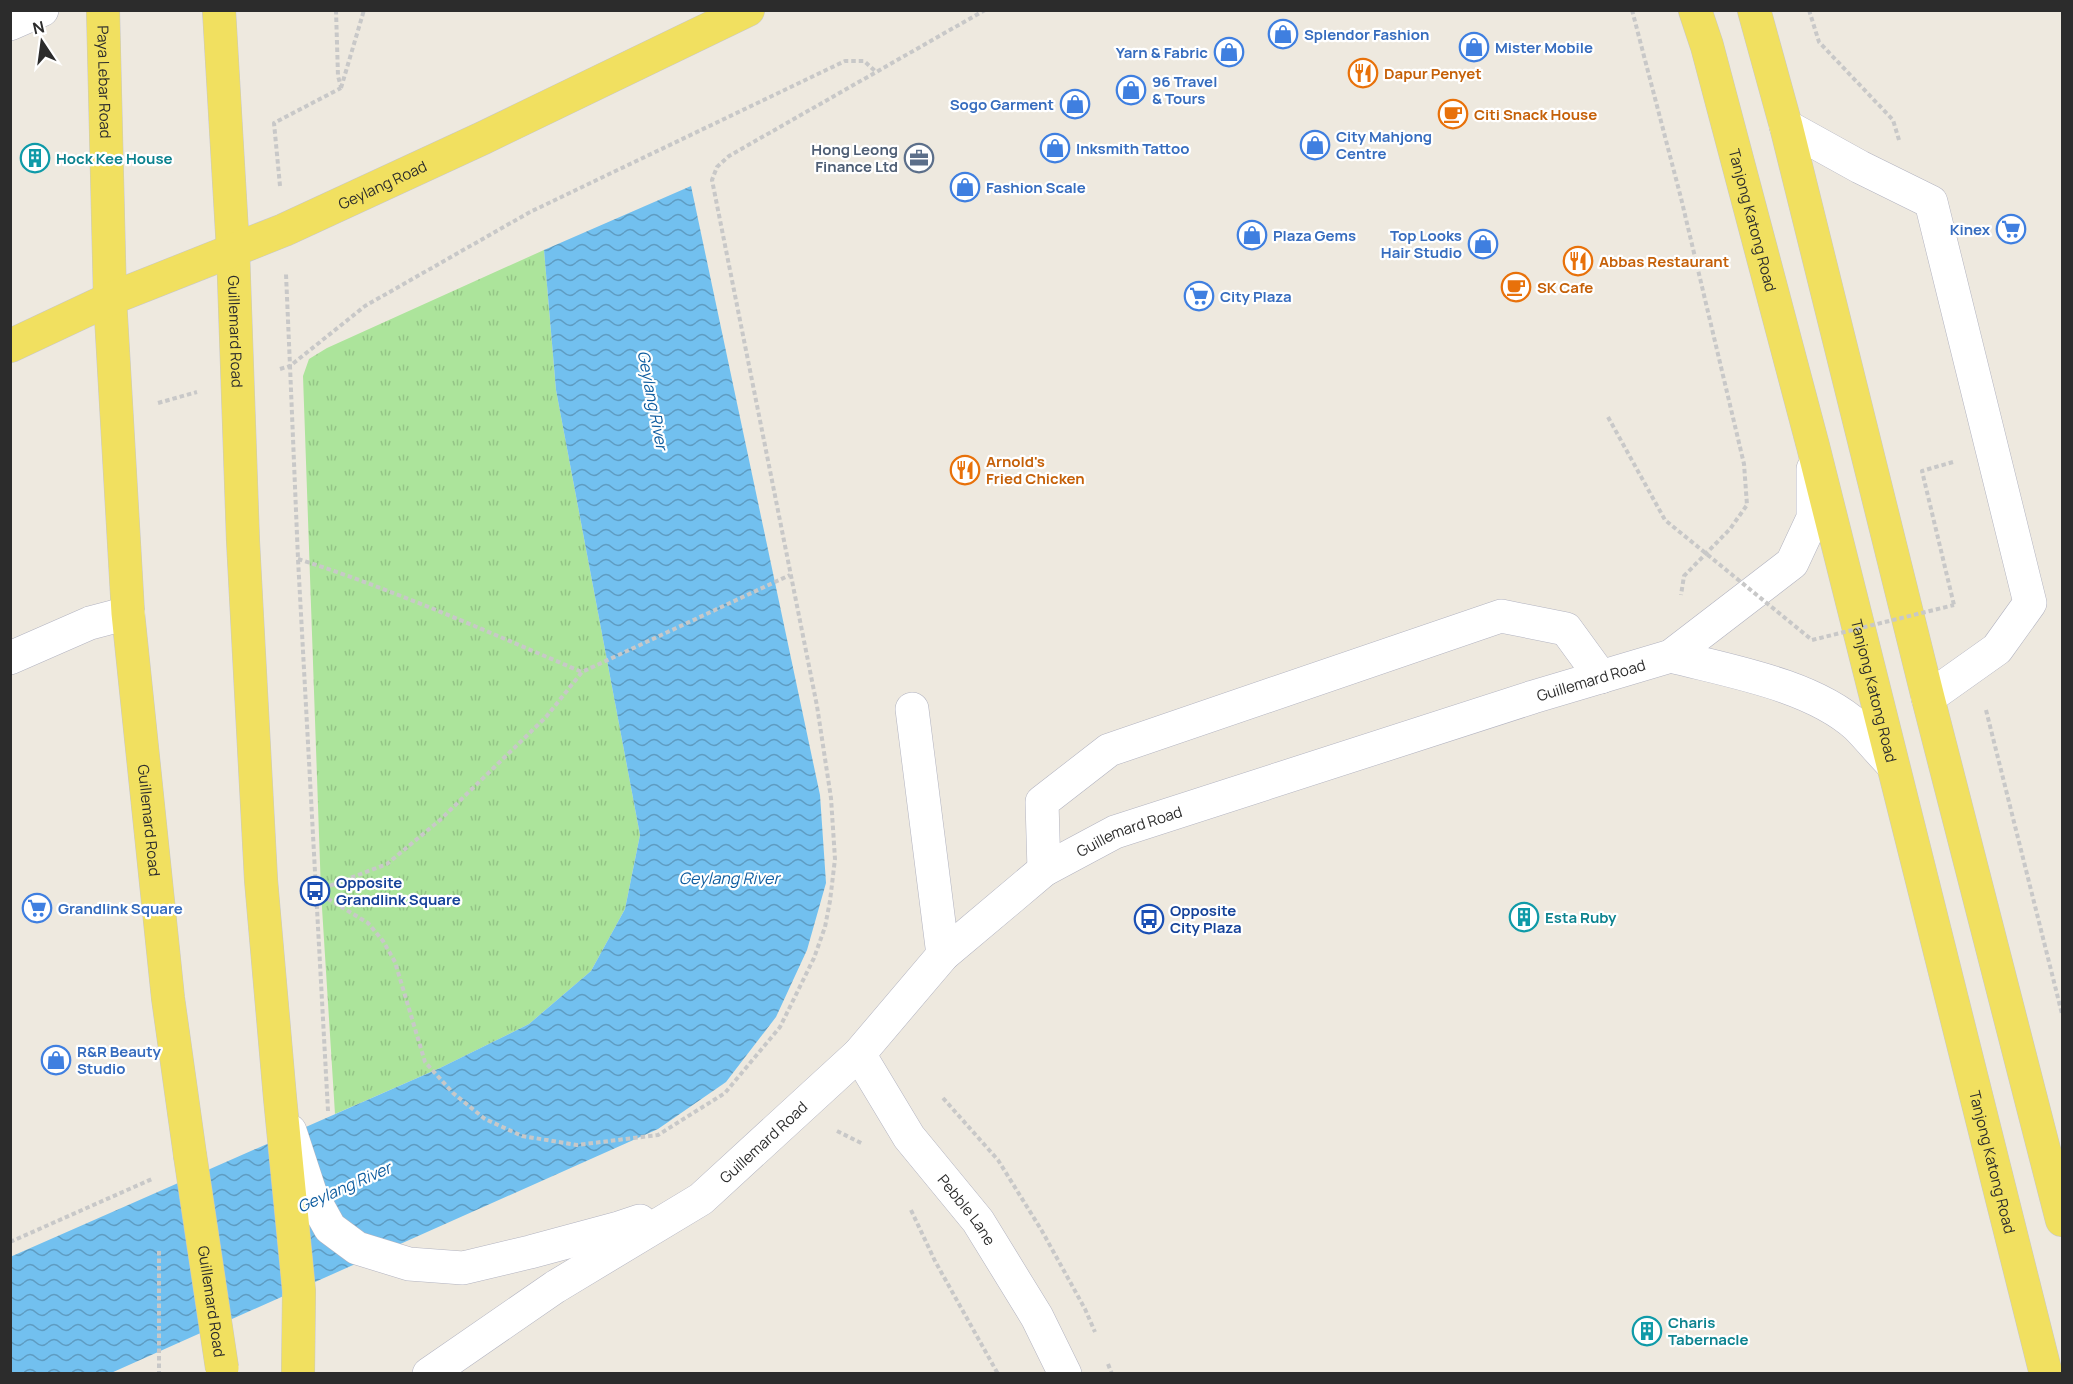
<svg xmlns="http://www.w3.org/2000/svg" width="2073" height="1384" font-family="Manrope,sans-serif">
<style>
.park{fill:url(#park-tufts)}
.water{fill:url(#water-waves)}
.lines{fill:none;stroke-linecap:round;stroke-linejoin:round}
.minor-casing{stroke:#b2b3c0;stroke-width:34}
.major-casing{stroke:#c8c8c8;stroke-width:34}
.path{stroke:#c8c8c8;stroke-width:4;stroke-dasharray:4.5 3;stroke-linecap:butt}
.minor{stroke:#fff;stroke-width:33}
.major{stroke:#f1e060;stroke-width:33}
.major-bridge-casing{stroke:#c8c8c8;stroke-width:34;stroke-linecap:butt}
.path-bridge{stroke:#c8c8c8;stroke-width:4;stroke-dasharray:4.5 3;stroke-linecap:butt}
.major-bridge{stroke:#f1e060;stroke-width:33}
.labels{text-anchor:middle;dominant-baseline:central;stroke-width:4.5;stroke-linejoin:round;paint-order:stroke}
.shop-label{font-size:15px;font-weight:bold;fill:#366cbe;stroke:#fff;text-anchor:start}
.food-label{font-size:15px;font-weight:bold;fill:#c56008;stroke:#fff;text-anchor:start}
.street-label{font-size:15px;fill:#2c2c2c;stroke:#fff}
.service-label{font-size:15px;font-weight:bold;fill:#4e5e75;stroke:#fff;text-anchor:end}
.culture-label{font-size:15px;font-weight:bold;fill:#0d838f;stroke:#fff;text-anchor:start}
.transit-label{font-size:15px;font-weight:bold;fill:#164399;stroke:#fff;text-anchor:start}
.water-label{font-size:16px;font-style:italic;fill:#0d5c9f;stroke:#fff}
</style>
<defs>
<pattern id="park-tufts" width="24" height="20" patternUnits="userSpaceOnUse" patternTransform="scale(1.5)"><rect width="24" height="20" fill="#ace49b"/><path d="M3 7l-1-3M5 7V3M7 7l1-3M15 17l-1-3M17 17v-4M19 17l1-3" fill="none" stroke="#94c486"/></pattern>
<pattern id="water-waves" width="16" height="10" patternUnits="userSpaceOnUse" patternTransform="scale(1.5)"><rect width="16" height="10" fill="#72c0ef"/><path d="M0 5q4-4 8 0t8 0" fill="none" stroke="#5e9cc2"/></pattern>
</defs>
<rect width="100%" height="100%" fill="#eee9df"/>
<!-- park -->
<path class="park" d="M544,250L556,390L640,835L625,909L591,971L529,1024L440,1068L335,1114L321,892L303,376L309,359L327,348Z"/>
<!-- water -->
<path class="water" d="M691,186L820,795L826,883L807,950L776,1017L726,1082L658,1129L111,1373H11L10,1257L440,1068L529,1024L591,971L625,909L640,835L556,390L544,250Z"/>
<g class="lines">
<!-- minor casing -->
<g class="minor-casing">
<g id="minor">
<path d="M10,24L42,10"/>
<path d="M1786,126L1860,167L1931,202L2030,603L1997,649L1928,698"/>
<path d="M1671,656C1729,671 1812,685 1857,726C1869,738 1880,752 1892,764"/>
<path d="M10,658L90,623L128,613"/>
<path d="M912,709L943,955"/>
<path d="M1044,870L1042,802L1109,750L1501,616L1566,629L1601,677"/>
<path id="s1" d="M859,1054L909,1137L978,1221L1037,1317L1065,1374"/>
<path d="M290,1131L310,1192L330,1228L357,1248L409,1264L463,1268L530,1252L619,1228L640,1221"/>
<path id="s2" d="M429,1374L555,1287L701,1199L859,1054L943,955L1044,870L1115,832L1533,697L1671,656L1792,563L1813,518V469"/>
</g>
</g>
<!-- major casing -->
<g class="major-casing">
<g id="major">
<path id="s3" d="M103,10L110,299L128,613L168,998L190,1155"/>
<path id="s4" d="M219,10L233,250L243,541L261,880L280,1098L299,1291L298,1374"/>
<path id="s5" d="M1695,10L1707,46L1813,446L2046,1374"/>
<path d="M1754,10L1786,126L1928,698L2062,1220"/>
<path id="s6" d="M10,346L110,299L284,230L483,138L748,10"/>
</g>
</g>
<!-- path -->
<g class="path">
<path d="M336,10L338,76L341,87"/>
<path d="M1632,10L1681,198L1744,464L1747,505L1730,529L1684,576L1681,595"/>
<path d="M1809,10L1819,42L1893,120L1899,140"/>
<path d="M341,88L364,10"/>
<path d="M280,186L274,123L341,88"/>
<path d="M280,369L290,366L286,274"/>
<path d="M158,403L197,392"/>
<path d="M1953,462L1922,471L1954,605"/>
<path d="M298,559C395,590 488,632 582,672"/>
<path d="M1986,710L2062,1014"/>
<path d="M315,891L368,923L383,941L395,962L425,1062L453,1093L485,1119L522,1136L577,1145L658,1135L725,1093L780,1027L814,958L825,927L830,901L835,859L831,798L817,706L712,180L717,167L729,156L985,10"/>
<path d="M316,891L387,864L440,820L546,717L582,672L790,575"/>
<path d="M943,1098L998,1160L1042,1231L1085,1309L1095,1332"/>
<path d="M328,1111L298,559L290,366L365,306L530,212L845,61H864L875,71"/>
<path d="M837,1131L863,1144"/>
<path d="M911,1210L935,1261L998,1374"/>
<path d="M10,1242L152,1179"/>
<path d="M159,1251V1374"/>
<path d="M1108,1364L1112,1374"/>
</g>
<!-- minor -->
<use href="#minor" class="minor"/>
<!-- major -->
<use href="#major" class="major"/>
<!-- major-bridge casing -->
<g class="major-bridge-casing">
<g id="major-bridge">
<path id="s7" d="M190,1155L222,1368"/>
</g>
</g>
<!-- path-bridge -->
<path class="path-bridge" d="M1608,417L1665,520L1812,640L1954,605"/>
<!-- major-bridge -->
<use href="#major-bridge" class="major-bridge"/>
</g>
<!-- icons -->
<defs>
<g id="shop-ring" transform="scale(1.5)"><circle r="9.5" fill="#fff" stroke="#3f7fe0" stroke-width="1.5"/><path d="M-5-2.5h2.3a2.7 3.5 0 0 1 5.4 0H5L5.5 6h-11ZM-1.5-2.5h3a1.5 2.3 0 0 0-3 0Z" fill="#3f7fe0"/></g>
<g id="restaurant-ring" transform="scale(1.5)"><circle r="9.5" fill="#fff" stroke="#e8710a" stroke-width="1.5"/><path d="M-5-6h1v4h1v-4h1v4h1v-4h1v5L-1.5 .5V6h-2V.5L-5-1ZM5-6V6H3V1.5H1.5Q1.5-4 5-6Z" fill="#e8710a"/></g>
<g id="cafe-ring" transform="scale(1.5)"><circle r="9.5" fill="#fff" stroke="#e8710a" stroke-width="1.5"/><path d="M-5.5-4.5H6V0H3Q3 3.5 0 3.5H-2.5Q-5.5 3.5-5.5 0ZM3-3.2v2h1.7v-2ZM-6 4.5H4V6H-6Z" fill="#e8710a"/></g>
<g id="building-ring" transform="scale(1.5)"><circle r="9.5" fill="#fff" stroke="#0f9aa8" stroke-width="1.5"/><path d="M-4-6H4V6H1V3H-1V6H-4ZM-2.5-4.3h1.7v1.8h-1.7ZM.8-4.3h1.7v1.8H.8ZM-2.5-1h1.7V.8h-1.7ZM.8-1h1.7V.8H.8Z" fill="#0f9aa8"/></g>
<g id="office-ring" transform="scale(1.5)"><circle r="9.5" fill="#fff" stroke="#5c6f8a" stroke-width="1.5"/><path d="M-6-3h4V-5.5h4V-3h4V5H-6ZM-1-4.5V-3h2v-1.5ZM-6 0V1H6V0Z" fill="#5c6f8a"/></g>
<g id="supermarket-ring" transform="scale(1.5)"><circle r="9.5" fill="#fff" stroke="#3f7fe0" stroke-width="1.5"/><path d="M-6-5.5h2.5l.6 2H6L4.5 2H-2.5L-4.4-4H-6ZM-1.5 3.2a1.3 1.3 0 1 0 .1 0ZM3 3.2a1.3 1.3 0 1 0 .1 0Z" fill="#3f7fe0"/></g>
<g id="bus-ring" transform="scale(1.5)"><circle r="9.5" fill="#fff" stroke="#1a4fb4" stroke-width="1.5"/><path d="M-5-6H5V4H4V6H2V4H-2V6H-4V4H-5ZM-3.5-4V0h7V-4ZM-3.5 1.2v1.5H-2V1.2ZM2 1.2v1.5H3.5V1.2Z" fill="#1a4fb4"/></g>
</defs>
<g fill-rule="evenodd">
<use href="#shop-ring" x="1283" y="34"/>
<use href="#shop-ring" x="1474" y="47"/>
<use href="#shop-ring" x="1229" y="52"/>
<use href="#restaurant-ring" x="1363" y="73"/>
<use href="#shop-ring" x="1131" y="90"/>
<use href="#shop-ring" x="1075" y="104"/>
<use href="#cafe-ring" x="1453" y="114"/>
<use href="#shop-ring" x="1315" y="145"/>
<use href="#shop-ring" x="1055" y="148"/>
<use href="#building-ring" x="35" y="158"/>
<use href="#office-ring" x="919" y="158"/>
<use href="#shop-ring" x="965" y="187"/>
<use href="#supermarket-ring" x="2011" y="229"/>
<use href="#shop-ring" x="1252" y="235"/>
<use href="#shop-ring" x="1483" y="244"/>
<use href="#restaurant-ring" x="1578" y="261"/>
<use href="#cafe-ring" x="1516" y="287"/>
<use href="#supermarket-ring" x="1199" y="296"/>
<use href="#restaurant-ring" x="965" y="470"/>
<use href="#bus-ring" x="315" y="891"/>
<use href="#supermarket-ring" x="37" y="908"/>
<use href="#building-ring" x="1524" y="917"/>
<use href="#bus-ring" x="1149" y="919"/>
<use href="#shop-ring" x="56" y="1060"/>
<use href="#building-ring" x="1647" y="1331"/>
</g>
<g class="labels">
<!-- shop labels -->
<g class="shop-label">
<text x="1304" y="34">Splendor Fashion</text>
<text x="1495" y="47">Mister Mobile</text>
<text x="1208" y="52" text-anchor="end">Yarn &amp; Fabric</text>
<text x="1152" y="81">96 Travel<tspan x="1152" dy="17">&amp; Tours</tspan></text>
<text x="1054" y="104" text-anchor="end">Sogo Garment</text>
<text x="1336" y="136">City Mahjong<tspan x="1336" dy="17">Centre</tspan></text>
<text x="1076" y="148">Inksmith Tattoo</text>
<text x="986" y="187">Fashion Scale</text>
<text x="1990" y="229" text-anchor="end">Kinex</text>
<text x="1273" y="235">Plaza Gems</text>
<text x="1462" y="235" text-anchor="end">Top Looks<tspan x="1462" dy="17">Hair Studio</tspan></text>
<text x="1220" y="296">City Plaza</text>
<text x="58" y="908">Grandlink Square</text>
<text x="77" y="1051">R&amp;R Beauty<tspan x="77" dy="17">Studio</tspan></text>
</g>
<!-- food labels -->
<g class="food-label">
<text x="1384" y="73">Dapur Penyet</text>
<text x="1474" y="114">Citi Snack House</text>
<text x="1599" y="261">Abbas Restaurant</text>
<text x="1537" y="287">SK Cafe</text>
<text x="986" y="461">Arnold's<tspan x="986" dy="17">Fried Chicken</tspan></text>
</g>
<!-- street labels -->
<g class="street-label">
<text stroke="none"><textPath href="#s3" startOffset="72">Paya Lebar Road</textPath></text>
<text stroke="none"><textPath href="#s6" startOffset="406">Geylang Road</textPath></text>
<text stroke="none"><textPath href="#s5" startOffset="218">Tanjong Katong Road</textPath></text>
<text stroke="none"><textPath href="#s4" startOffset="322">Guillemard Road</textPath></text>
<text stroke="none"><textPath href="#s2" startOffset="1380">Guillemard Road</textPath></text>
<text stroke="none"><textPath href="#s5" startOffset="704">Tanjong Katong Road</textPath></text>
<text stroke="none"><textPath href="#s3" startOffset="812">Guillemard Road</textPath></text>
<text stroke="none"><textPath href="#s2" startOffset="894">Guillemard Road</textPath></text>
<text stroke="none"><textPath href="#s2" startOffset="408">Guillemard Road</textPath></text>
<text stroke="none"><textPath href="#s5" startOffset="1190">Tanjong Katong Road</textPath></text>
<text stroke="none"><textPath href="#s1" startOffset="190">Pebble Lane</textPath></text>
<text stroke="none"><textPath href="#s7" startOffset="148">Guillemard Road</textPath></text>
</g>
<!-- service labels -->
<g class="service-label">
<text x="898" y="149">Hong Leong<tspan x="898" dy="17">Finance Ltd</tspan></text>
</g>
<!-- culture labels -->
<g class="culture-label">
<text x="56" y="158">Hock Kee House</text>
<text x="1545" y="917">Esta Ruby</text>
<text x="1668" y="1322">Charis<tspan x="1668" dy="17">Tabernacle</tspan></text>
</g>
<!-- transit labels -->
<g class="transit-label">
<text x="336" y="882">Opposite<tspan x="336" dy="17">Grandlink Square</tspan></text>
<text x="1170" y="910">Opposite<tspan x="1170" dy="17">City Plaza</tspan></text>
</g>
<!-- water labels -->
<g class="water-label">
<text transform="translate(653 400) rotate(79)">Geylang River</text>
<text x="729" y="878">Geylang River</text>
<text transform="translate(344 1187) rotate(-24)">Geylang River</text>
</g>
</g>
<!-- border -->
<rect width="2073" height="1384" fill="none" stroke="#2c2c2c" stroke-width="24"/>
<!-- north arrow -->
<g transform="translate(42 42) rotate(347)" stroke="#ffffff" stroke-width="4.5" paint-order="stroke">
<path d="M0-4.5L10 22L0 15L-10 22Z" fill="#2c2c2c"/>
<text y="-9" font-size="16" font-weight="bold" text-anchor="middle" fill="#2c2c2c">N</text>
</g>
</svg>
